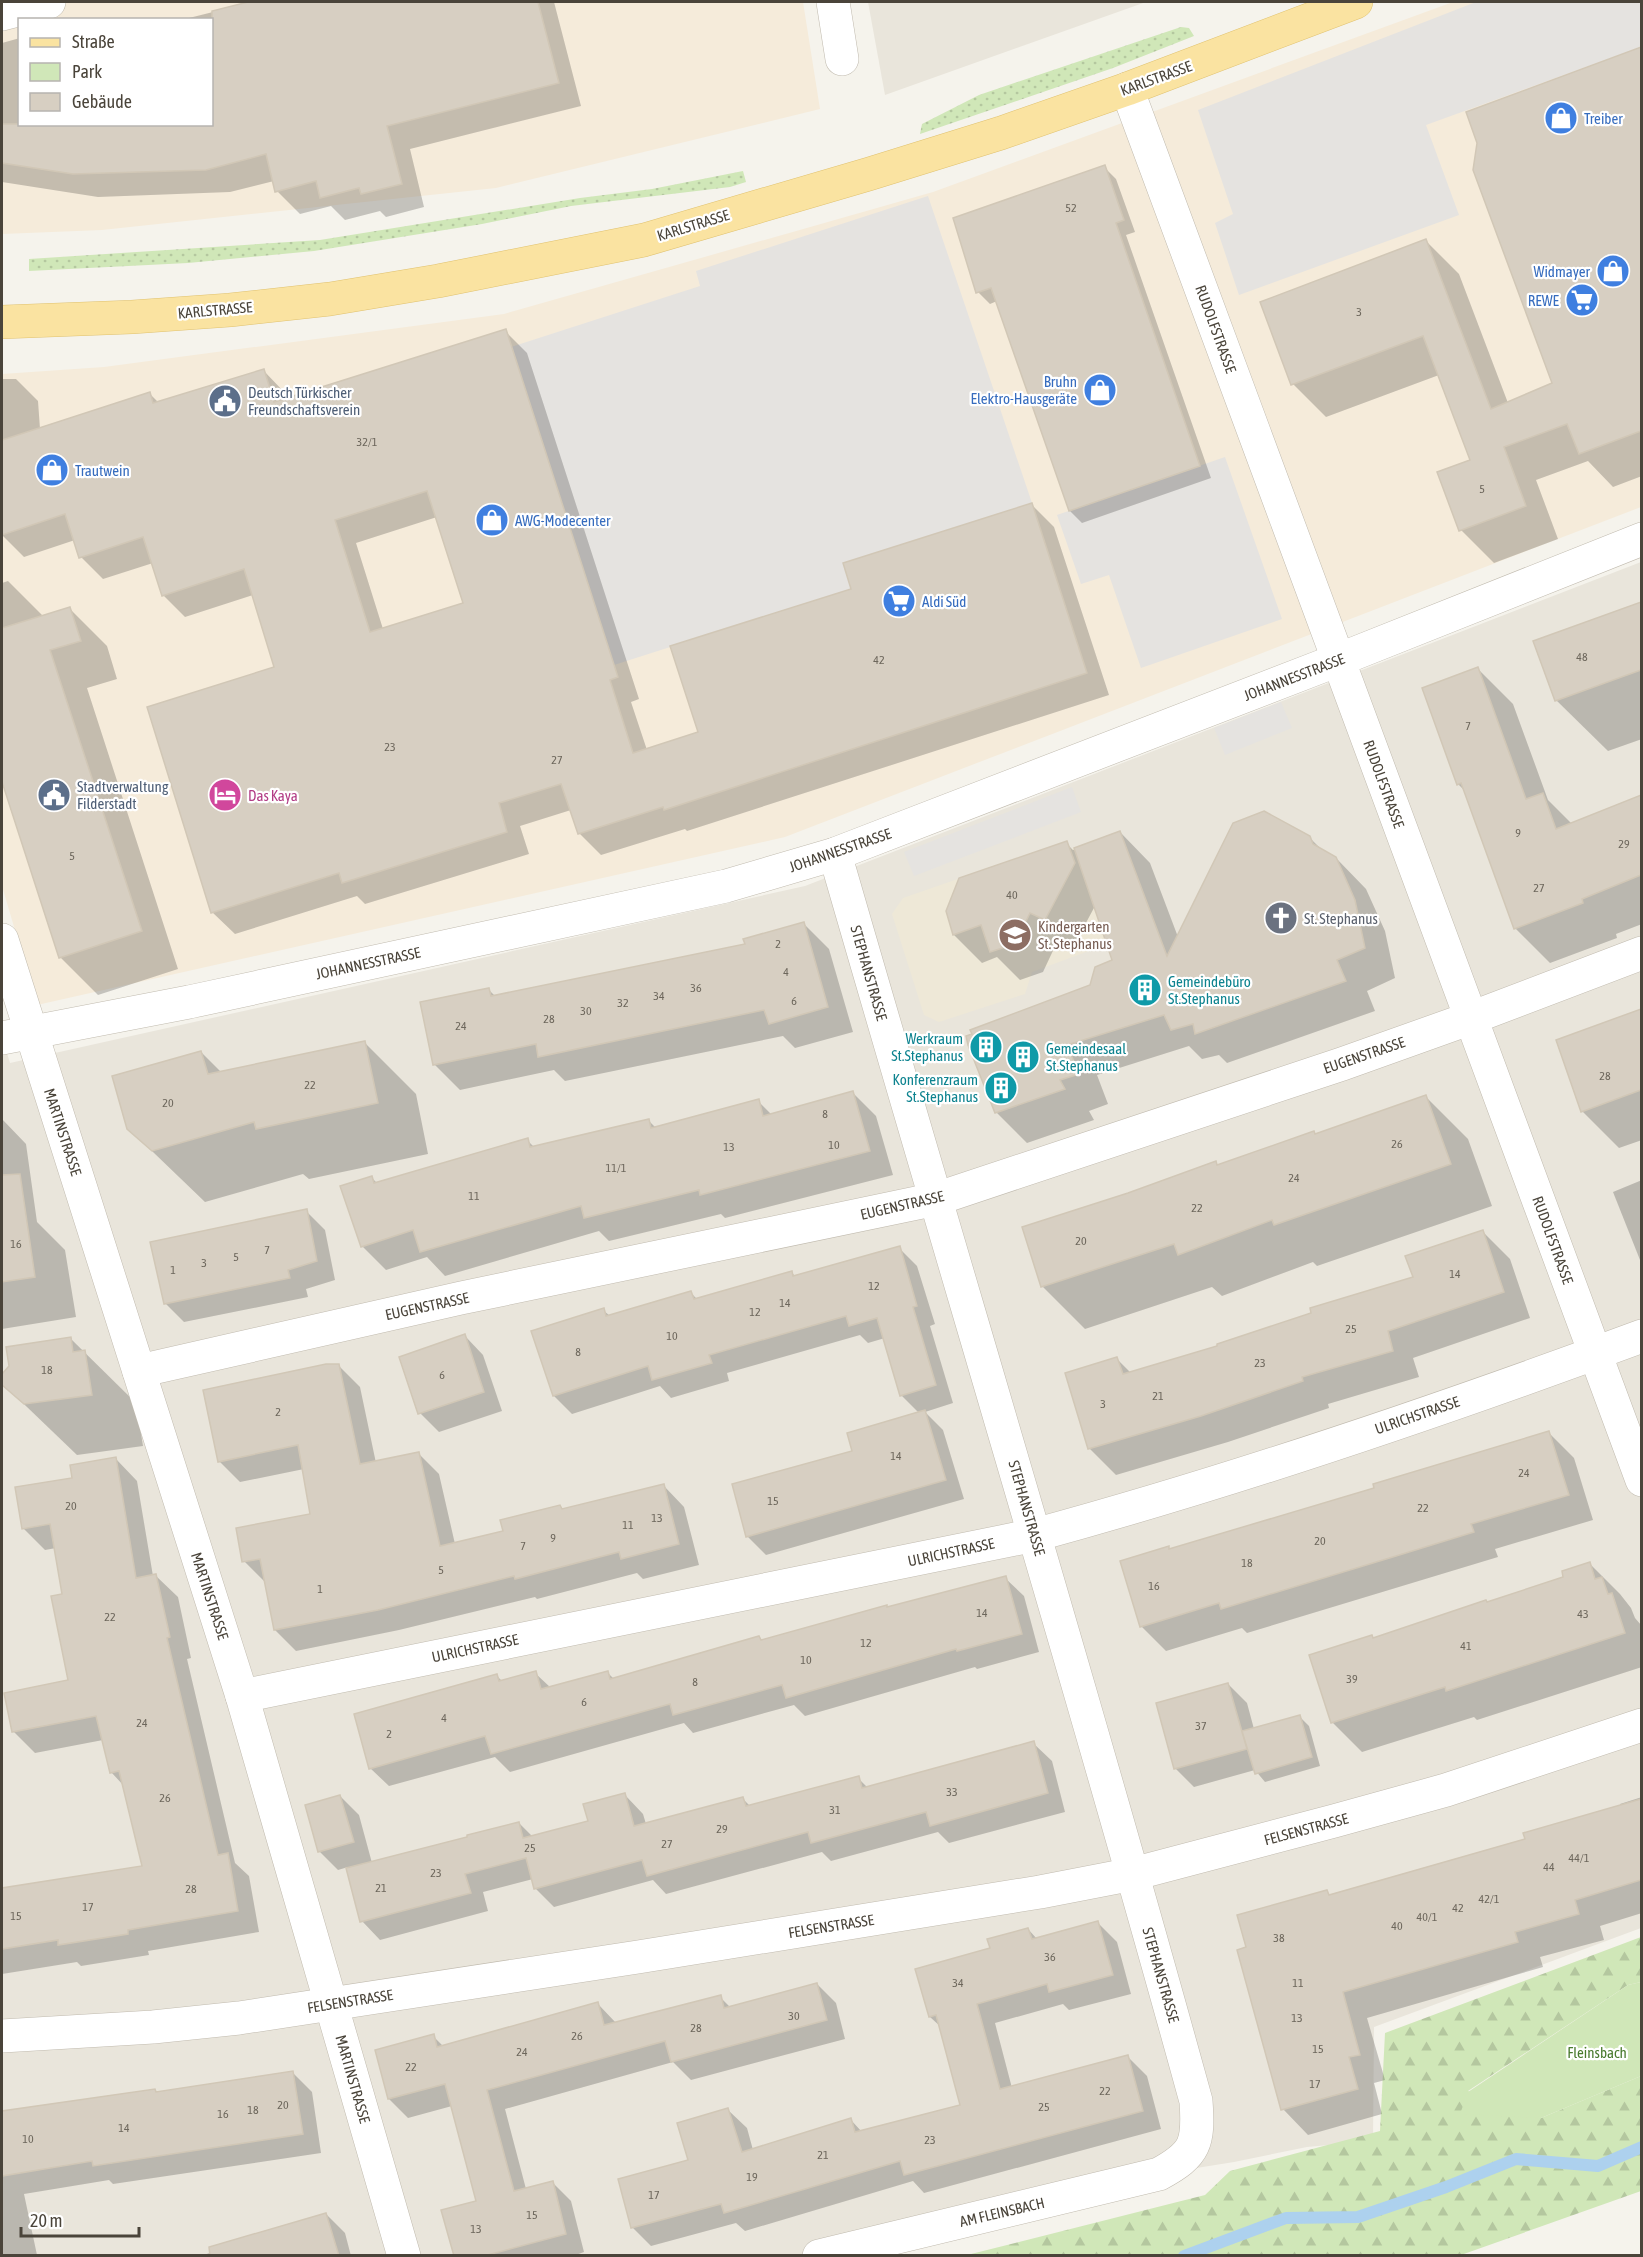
<svg xmlns="http://www.w3.org/2000/svg" width="1643" height="2257" font-family="'Asap Condensed',sans-serif">
<style>
.residential{fill:#e9e5db}
.commercial{fill:#f5ebda;fill-rule:evenodd}
.education{fill:#eee8d7}
.grass{fill:url(#grass-dots)}
.forest{fill:url(#forest-firs)}
.park{fill:#d0e7b8}
.parking{fill:#e5e3e0}
.shadow{fill:#0003;fill-rule:evenodd}
.lines{fill:none;stroke-linecap:round;stroke-linejoin:round}
.stream{stroke:#add1ee;stroke-width:12}
.building{fill:#d7cfc2;stroke:#d1c7b6;stroke-width:1.5;fill-rule:evenodd}
.minor-casing{stroke:#c1bbaf;stroke-width:34}
.major-casing{stroke:#e0c270;stroke-width:34}
.minor{stroke:#fff;stroke-width:33}
.major{stroke:#fae3a1;stroke-width:33}
.labels{text-anchor:middle;dominant-baseline:central;stroke-width:4.5;stroke-linejoin:round;paint-order:stroke}
.number-label{font-size:12px;fill:#6d675c}
.street-label{font-size:15px;fill:#4a443a;stroke:#fff}
.shop-label{font-size:15px;fill:#366cbe;stroke:#fff;text-anchor:start}
.service-label{font-size:15px;fill:#4e5e75;stroke:#fff;text-anchor:start}
.hotel-label{font-size:15px;fill:#b23c85;stroke:#fff;text-anchor:start}
.worship-label{font-size:15px;fill:#5b616d;stroke:#fff;text-anchor:start}
.education-label{font-size:15px;fill:#785e54;stroke:#fff;text-anchor:start}
.culture-label{font-size:15px;fill:#0d838f;stroke:#fff;text-anchor:start}
.park-label{font-size:15px;fill:#497a2e;stroke:#fff}
</style>
<defs>
<pattern id="grass-dots" width="8" height="8" patternUnits="userSpaceOnUse" patternTransform="scale(1.5)"><rect width="8" height="8" fill="#d0e7b8"/><path d="M2 2h.1M6 6h.1" fill="none" stroke="#b4c79f" stroke-width="1.8" stroke-linecap="round"/></pattern>
<pattern id="forest-firs" width="22" height="20" patternUnits="userSpaceOnUse" patternTransform="scale(1.5)"><rect width="22" height="20" fill="#d0e7b8"/><path d="M5 1l3.5 6h-7zM16 11l3.5 6h-7z" fill="#b4c79f"/></pattern>
</defs>
<rect width="100%" height="100%" fill="#f5f3ec"/>
<!-- residential -->
<g class="residential">
<path d="M868,2H1146L885,95Z"/>
<path d="M1641,562V1928L1374,2027L1373,2141L1307,2147L1234,2162L1159,2174L820,2255H2V1037L10,1063L805,886Z"/>
</g>
<!-- commercial -->
<g class="commercial">
<path d="M2,2H803L820,109L496,188L102,230L2,234ZM20,20H212V124H20Z"/>
<path d="M1453,2H1641V507L785,837L37,1005L2,886V374L104,367L504,314L933,192Z"/>
</g>
<!-- education -->
<path class="education" d="M1120,831L1156,926L1032,972L1025,994L939,1022L924,1015L892,914L903,898L1067,841L1070,849Z"/>
<!-- grass -->
<g class="grass">
<path d="M1181,27L1189,28L1194,36L1113,68L920,134L922,124L979,95Z"/>
<path d="M743,171L746,182L730,187L571,206L482,224L314,251L188,263L29,271V259L320,240L580,198L652,189Z"/>
</g>
<!-- forest -->
<path class="forest" d="M1641,1937V1982L1628,1985L1468,2091L1541,2118L1641,2076V2191L1461,2255L963,2256L1205,2195L1230,2171L1380,2131L1385,2033Z"/>
<!-- park -->
<path class="park" d="M1641,1982V2076L1541,2118L1460,2114L1468,2092L1628,1985Z"/>
<!-- parking -->
<g class="parking">
<path d="M1476,2H1641V47L1426,125L1459,215L1239,295L1215,223L1233,214L1198,110Z"/>
<path d="M928,196L1032,503L843,563L851,589L614,665L511,347L700,286L696,271Z"/>
<path d="M1225,457L1282,619L1141,668L1109,575L1081,584L1057,515Z"/>
<path d="M1281,702L1292,728L1225,755L1214,728Z"/>
<path d="M1072,787L1081,812L914,876L904,852Z"/>
</g>
<!-- shadow -->
<g class="shadow">
<path d="M253,2H554L581,106L410,149L424,207L386,217L380,211L345,220L331,206L300,214L277,191L274,181L230,192L98,197L2,182V43L20,38V124H212V20H181Z"/>
<path d="M1642,49V476L1613,487L1588,461L1536,480L1558,539L1494,563L1461,530L1472,461L1439,375L1326,417L1293,384L1426,241L1459,274L1508,403L1554,384L1479,143L1468,113Z"/>
<path d="M1104,167L1116,179L1135,232L1126,235L1211,478L1082,523L1070,511L997,301L990,304L978,292Z"/>
<path d="M505,331L527,353L639,699L631,702L647,750L700,733L853,590L1032,505L1054,527L1109,695L687,831L685,829L601,855L579,833L571,810L520,826L529,854L365,904L357,896L235,934L212,912L276,668L253,595L185,617L163,595L153,563L103,579L81,557L75,540L24,557L2,535V379H16L38,401L40,429L149,393L159,403L263,370L285,393L288,400ZM437,517L465,604L383,629L356,543Z"/>
<path d="M8,581L44,617L70,609L107,646L117,679L87,688L178,969L98,995L60,957L2,777V583Z"/>
<path d="M1642,603V739L1608,751L1556,700L1535,641Z"/>
<path d="M1478,669L1513,704L1548,800L1572,824L1642,797V924L1616,934L1617,938L1550,963L1515,928L1465,791L1458,784Z"/>
<path d="M1120,832L1150,863L1178,937L1310,838L1324,852L1336,858L1366,889L1385,931L1395,978L1367,991L1375,1011L1227,1063L1219,1055L1202,1059L1189,1046L1097,1075L1108,1104L1089,1111L1094,1120L1027,1143L997,1113L969,1044L1092,986L1114,961L1095,906L1073,947L1058,940L1043,972L1020,980L997,957L982,963L954,935L1066,843L1073,850Z"/>
<path d="M803,923L829,949L853,1032L795,1048L783,1036L565,1081L554,1070L460,1090L434,1064L488,989L496,997L747,945Z"/>
<path d="M1642,1011V1140L1619,1148L1582,1111L1558,1041Z"/>
<path d="M364,1042L416,1094L428,1154L309,1179L303,1174L205,1202L128,1128L201,1052L221,1072Z"/>
<path d="M852,1092L876,1116L893,1175L725,1218L721,1214L609,1241L599,1231L445,1276L427,1257L386,1270L362,1246L371,1177L378,1184L527,1140L535,1148L648,1120L656,1128L758,1101L772,1115Z"/>
<path d="M1425,1096L1468,1139L1492,1206L1317,1266L1313,1262L1222,1296L1212,1287L1085,1329L1042,1286L1129,1194L1215,1163L1219,1166L1314,1132L1317,1136Z"/>
<path d="M2,1119L26,1144L37,1222L65,1250L76,1317L2,1329Z"/>
<path d="M1642,1180V1265L1613,1192Z"/>
<path d="M306,1211L325,1230L335,1280L306,1289L308,1297L184,1322L165,1303Z"/>
<path d="M1483,1232L1510,1259L1530,1318L1413,1358L1419,1377L1328,1404L1329,1408L1228,1442L1116,1475L1089,1448L1117,1359L1131,1373L1219,1347L1415,1278Z"/>
<path d="M899,1248L917,1266L935,1324L930,1326L953,1403L925,1412L943,1430L964,1499L766,1555L747,1536L854,1452L919,1413L901,1395L885,1338L868,1343L860,1335L727,1373L729,1381L671,1398L660,1386L572,1414L554,1396L603,1310L610,1316L691,1293L697,1299L792,1273L796,1277Z"/>
<path d="M465,1336L483,1355L502,1411L439,1432L420,1413Z"/>
<path d="M70,1338L136,1403L143,1446L77,1455L2,1383V1376L11,1366Z"/>
<path d="M339,1366L360,1387L376,1463L418,1453L439,1474L455,1544L505,1532L560,1506L564,1510L664,1486L684,1507L699,1565L643,1579L637,1573L537,1599L535,1597L399,1630L296,1651L275,1630L265,1582L244,1561L312,1516L304,1469L240,1482L219,1461Z"/>
<path d="M1549,1433L1574,1458L1593,1520L1495,1549L1498,1557L1247,1633L1242,1628L1166,1651L1141,1626L1170,1550L1376,1489Z"/>
<path d="M116,1459L137,1481L153,1576H156L178,1597L191,1658L187,1659L235,1863L249,1876L259,1932L148,1951L149,1955L81,1966L77,1962L2,1974V1889L144,1867L124,1786L111,1772L103,1740L35,1753L13,1731L70,1681L64,1595L56,1548L45,1550L23,1528L74,1479Z"/>
<path d="M1590,1564L1620,1594L1631,1608L1635,1618L1641,1625L1642,1667L1477,1720L1474,1717L1362,1752L1333,1723L1311,1656L1372,1637L1375,1640L1565,1578Z"/>
<path d="M1005,1578L1024,1596L1039,1652L977,1669L975,1667L805,1716L794,1705L693,1733L684,1723L510,1772L495,1757L389,1786L370,1768L497,1676L503,1682L535,1673L551,1688L608,1673L614,1679L759,1638L762,1641Z"/>
<path d="M1228,1684L1247,1703L1254,1729L1300,1717L1309,1726L1320,1766L1265,1782L1255,1770L1194,1787L1175,1768Z"/>
<path d="M1033,1743L1052,1761L1065,1812L949,1843L938,1832L831,1861L822,1852L666,1894L653,1880L554,1907L535,1888L533,1879L483,1892L488,1911L380,1940L362,1921L348,1867L338,1870L319,1851L340,1796L359,1815L372,1863L519,1823L533,1837L590,1822L625,1795L643,1814L646,1824L743,1799L751,1807L858,1778L868,1788Z"/>
<path d="M1642,1797V1913L1600,1926L1604,1940L1540,1957L1543,1967L1367,2018L1385,2080L1374,2083L1382,2114L1308,2135L1283,2109L1248,1948L1327,1892L1331,1896L1527,1840L1621,1807L1620,1804Z"/>
<path d="M1098,1923L1117,1942L1131,1994L1069,2010L1063,2004L995,2023L1012,2088L1128,2057L1147,2076L1161,2129L924,2193L913,2181L745,2231L736,2223L651,2246L632,2227L690,2161L728,2110L747,2128L753,2150L851,2120L862,2132L962,2106L941,2027L930,2017L992,1949L1028,1929L1037,1939Z"/>
<path d="M817,1984L836,2003L845,2039L691,2080L673,2062L505,2109L526,2189L552,2182L571,2201L584,2252L573,2256H455L478,2202L452,2106L408,2118L389,2099L433,2036L444,2047L598,2004L617,2024L720,1997L731,2008Z"/>
<path d="M293,2073L312,2092L321,2153L113,2184L109,2180L24,2194L37,2255L2,2256V2113L155,2091L157,2093Z"/>
<path d="M326,2214L345,2233L351,2256H200L253,2240Z"/>
</g>
<g class="lines">
<!-- stream -->
<path class="stream" d="M1184,2256L1286,2218L1358,2217L1446,2187L1516,2159L1598,2166L1642,2147"/>
</g>
<!-- building -->
<g class="building">
<path d="M248,2H538L559,83L387,126L402,184L361,194L359,188L320,198L316,181L275,192L266,154L206,170L73,174L2,163V124H212V11Z"/>
<path d="M1641,47V431L1579,454L1567,424L1504,447L1526,506L1459,531L1437,472L1470,460L1423,336L1291,385L1260,302L1426,239L1491,409L1552,383L1473,170L1477,143L1466,112Z"/>
<path d="M1105,165L1124,220L1116,223L1200,466L1069,511L991,288L976,293L953,218Z"/>
<path d="M506,329L618,677L610,680L633,753L698,732L670,646L851,589L843,563L1032,503L1087,673L664,810L663,807L578,834L561,784L499,803L507,832L342,883L339,873L211,913L147,707L274,667L244,569L162,596L143,537L79,558L65,514L2,535V440L150,392L153,403L264,369L274,402ZM427,491L463,603L370,632L335,520Z"/>
<path d="M1641,602V670L1555,701L1533,641Z"/>
<path d="M70,607L81,641L50,650L142,931L59,958L2,782V628Z"/>
<path d="M1478,667L1526,799L1543,793L1556,829L1641,795V875L1582,899L1583,903L1514,929L1461,783L1457,785L1422,688Z"/>
<path d="M1264,811L1310,836L1313,844L1336,857L1355,900L1365,948L1337,960L1346,981L1195,1034L1193,1024L1171,1030L1164,1015L1067,1045L1079,1074L1060,1080L1065,1089L995,1113L968,1045L966,1036L972,1034L970,1030L1090,985L1095,967L1112,960L1074,848L1120,831L1167,956L1233,823Z"/>
<path d="M1067,841L1075,863L1045,920L1030,913L1015,944L990,952L981,925L953,935L946,911L959,878Z"/>
<path d="M804,922L828,1007L769,1024L764,1010L538,1057L536,1044L433,1065L420,1002L489,988L491,996L745,944L743,939Z"/>
<path d="M1641,1009V1090L1581,1112L1556,1040Z"/>
<path d="M365,1041L378,1103L256,1129L254,1122L152,1151L127,1129L112,1076L201,1051L208,1074Z"/>
<path d="M853,1091L870,1151L700,1195L699,1190L584,1218L581,1206L420,1252L413,1230L361,1247L340,1186L372,1176L374,1183L528,1138L530,1147L649,1119L651,1128L759,1099L763,1116Z"/>
<path d="M1426,1095L1451,1164L1274,1225L1272,1220L1178,1255L1174,1244L1041,1287L1022,1227L1128,1193L1216,1161L1217,1165L1314,1131L1315,1134Z"/>
<path d="M20,1174L35,1277L2,1282V1175Z"/>
<path d="M307,1209L317,1261L288,1270L290,1278L164,1304L150,1242Z"/>
<path d="M1483,1230L1504,1292L1388,1331L1393,1351L1302,1377L1303,1381L1201,1416L1088,1449L1065,1373L1117,1357L1123,1374L1217,1346V1344L1311,1313L1310,1308L1413,1277L1405,1256Z"/>
<path d="M900,1246L917,1306L913,1307L936,1385L900,1396L877,1318L849,1326L846,1316L709,1355L712,1363L652,1380L648,1366L553,1396L531,1331L604,1308L606,1316L691,1291L694,1299L792,1271L793,1276Z"/>
<path d="M465,1334L484,1392L418,1414L399,1357Z"/>
<path d="M71,1337L73,1352L85,1350L92,1395L24,1404L2,1385V1374L9,1366L6,1347Z"/>
<path d="M326,1364H339L360,1464L419,1452L440,1546L503,1531L500,1520L560,1505L562,1509L664,1484L679,1544L621,1559L619,1552L515,1579L514,1576L378,1610L274,1630L260,1559L242,1562L236,1528L310,1514L298,1445L218,1462L203,1390Z"/>
<path d="M925,1410L946,1480L746,1537L732,1484L852,1451L847,1433Z"/>
<path d="M1549,1431L1569,1495L1471,1524L1474,1532L1396,1556L1221,1609L1219,1603L1140,1627L1120,1561L1169,1546V1549L1374,1488L1373,1484Z"/>
<path d="M116,1457L136,1578L156,1574L170,1637L167,1638L218,1855L228,1853L238,1911L128,1930V1934L58,1945V1940L2,1949V1888L142,1866L119,1771L110,1773L96,1716L12,1732L4,1693L68,1680L51,1596L62,1594L50,1524L22,1529L15,1487L72,1478L70,1465Z"/>
<path d="M1590,1562L1595,1579L1602,1577L1608,1594L1612,1593L1625,1633L1446,1691L1445,1687L1331,1723L1309,1655L1372,1635L1373,1638L1486,1600L1487,1602L1563,1577L1562,1571Z"/>
<path d="M1006,1576L1022,1634L957,1651L956,1649L786,1698L782,1685L673,1715L670,1704L491,1754L485,1736L369,1769L354,1714L497,1674L499,1681L536,1671L541,1689L608,1671L610,1679L759,1636L761,1640L887,1605V1607Z"/>
<path d="M1228,1683L1247,1749L1174,1769L1156,1703Z"/>
<path d="M1300,1715L1312,1757L1255,1774L1242,1731Z"/>
<path d="M1034,1741L1048,1793L930,1826L926,1812L811,1843L808,1832L647,1876L642,1860L534,1889L526,1858L465,1874L471,1893L360,1922L346,1868L467,1837V1835L519,1822L523,1838L588,1821L583,1804L625,1793L634,1826L743,1797L746,1806L859,1776L862,1788Z"/>
<path d="M340,1795L354,1842L318,1852L305,1805Z"/>
<path d="M1641,1799V1880L1575,1900L1579,1914L1515,1932L1518,1942L1343,1992L1360,2055L1349,2057L1358,2089L1281,2110L1237,1950L1246,1947L1237,1915L1327,1890L1329,1895L1525,1839L1523,1833Z"/>
<path d="M1098,1921L1113,1975L1049,1992L1047,1984L977,2004L1000,2089L1128,2055L1143,2111L904,2175L900,2161L724,2213L721,2204L631,2228L618,2179L688,2160L677,2123L728,2108L742,2152L851,2118L855,2132L960,2105L936,2015L929,2017L915,1969L990,1948L987,1939L1028,1928L1032,1939Z"/>
<path d="M817,1983L827,2020L671,2062L665,2041L487,2090L514,2191L553,2181L566,2234L484,2256H454L441,2210L476,2201L445,2084L388,2099L375,2050L434,2034L437,2047L598,2002L604,2025L721,1995L724,2008Z"/>
<path d="M293,2071L303,2134L93,2166L92,2161L2,2176V2111L155,2089L156,2092Z"/>
<path d="M326,2213L339,2256H210L209,2247Z"/>
</g>
<g class="lines">
<!-- minor casing -->
<g class="minor-casing">
<g id="minor">
<path d="M833,2L842,59"/>
<path d="M2,14L49,2"/>
<path d="M1127,89L1642,1480"/>
<path d="M2,940L242,1696L404,2256"/>
<path d="M2,1038L189,1002L726,886L835,854L1338,660L1642,539"/>
<path d="M139,1371L461,1298L936,1199L1342,1064L1471,1018L1642,953"/>
<path d="M242,1696L1035,1535C1241,1479 1442,1410 1642,1336"/>
<path d="M2,2036L153,2027L239,2018L638,1957L1040,1892L1133,1874L1334,1821L1446,1790L1642,1725"/>
<path d="M819,2256L1159,2174C1196,2154 1199,2143 1196,2101C1081,1684 955,1270 835,854"/>
</g>
</g>
<!-- major casing -->
<g class="major-casing">
<path id="major" d="M2,322L132,317L230,310L330,299L438,281L644,240L869,174L1001,133L1127,89L1356,2"/>
</g>
<!-- minor -->
<use href="#minor" class="minor"/>
<!-- major -->
<use href="#major" class="major"/>
</g>
<!-- icons -->
<defs>
<g id="shop-disc" transform="scale(1.725)"><circle r="9.5" fill="#3f7fe0" stroke="#fff"/><path d="M-5-2.5h2.3a2.7 3.5 0 0 1 5.4 0H5L5.5 6h-11ZM-1.5-2.5h3a1.5 2.3 0 0 0-3 0Z" fill="#fff"/></g>
<g id="supermarket-disc" transform="scale(1.725)"><circle r="9.5" fill="#3f7fe0" stroke="#fff"/><path d="M-6-5.5h2.5l.6 2H6L4.5 2H-2.5L-4.4-4H-6ZM-1.5 3.2a1.3 1.3 0 1 0 .1 0ZM3 3.2a1.3 1.3 0 1 0 .1 0Z" fill="#fff"/></g>
<g id="civic-disc" transform="scale(1.725)"><circle r="9.5" fill="#5c6f8a" stroke="#fff"/><path d="M-.6-6.5H3V-4.5H.6V-3L4-1V1h2V6H-6V1h2V-1L-.6-3ZM-1.2 2.5V6h2.4V2.5Z" fill="#fff"/></g>
<g id="hotel-disc" transform="scale(1.725)"><circle r="9.5" fill="#d1479c" stroke="#fff"/><path d="M-6-4.5h1.5V1H6V5H4.5V3h-9V5H-6ZM-4 0a1.8 1.8 0 1 1 3.6 0ZM.5 0V-2.5h3Q6-2.5 6 0Z" fill="#fff"/></g>
<g id="church-disc" transform="scale(1.725)"><circle r="9.5" fill="#6b7280" stroke="#fff"/><path d="M-1.2-6h2.4v3.5h3.3v2.4h-3.3V6h-2.4V-.1h-3.3v-2.4h3.3Z" fill="#fff"/></g>
<g id="school-disc" transform="scale(1.725)"><circle r="9.5" fill="#8d6e63" stroke="#fff"/><path d="M0-5L7-2L0 1L-7-2ZM-4 1L0 2.5L4 1V4Q0 6-4 4Z" fill="#fff"/></g>
<g id="building-disc" transform="scale(1.725)"><circle r="9.5" fill="#0f9aa8" stroke="#fff"/><path d="M-4-6H4V6H1V3H-1V6H-4ZM-2.5-4.3h1.7v1.8h-1.7ZM.8-4.3h1.7v1.8H.8ZM-2.5-1h1.7V.8h-1.7ZM.8-1h1.7V.8H.8Z" fill="#fff"/></g>
</defs>
<g fill-rule="evenodd">
<use href="#shop-disc" x="1561" y="118"/>
<use href="#shop-disc" x="1613" y="271"/>
<use href="#supermarket-disc" x="1582" y="300"/>
<use href="#shop-disc" x="1100" y="390"/>
<use href="#civic-disc" x="225" y="401"/>
<use href="#shop-disc" x="52" y="470"/>
<use href="#shop-disc" x="492" y="520"/>
<use href="#supermarket-disc" x="899" y="601"/>
<use href="#civic-disc" x="54" y="795"/>
<use href="#hotel-disc" x="225" y="795"/>
<use href="#church-disc" x="1281" y="918"/>
<use href="#school-disc" x="1015" y="935"/>
<use href="#building-disc" x="1145" y="990"/>
<use href="#building-disc" x="986" y="1047"/>
<use href="#building-disc" x="1023" y="1057"/>
<use href="#building-disc" x="1001" y="1088"/>
</g>
<g class="labels">
<!-- number labels -->
<g class="number-label">
<text x="1071" y="208">52</text>
<text x="1359" y="312">3</text>
<text x="367" y="442">32/1</text>
<text x="1482" y="489">5</text>
<text x="1582" y="657">48</text>
<text x="879" y="660">42</text>
<text x="1468" y="726">7</text>
<text x="390" y="747">23</text>
<text x="557" y="760">27</text>
<text x="1518" y="833">9</text>
<text x="1624" y="844">29</text>
<text x="72" y="856">5</text>
<text x="1539" y="888">27</text>
<text x="1012" y="895">40</text>
<text x="778" y="944">2</text>
<text x="786" y="972">4</text>
<text x="696" y="988">36</text>
<text x="659" y="996">34</text>
<text x="794" y="1001">6</text>
<text x="623" y="1003">32</text>
<text x="586" y="1011">30</text>
<text x="549" y="1019">28</text>
<text x="461" y="1026">24</text>
<text x="1605" y="1076">28</text>
<text x="310" y="1085">22</text>
<text x="168" y="1103">20</text>
<text x="825" y="1114">8</text>
<text x="1397" y="1144">26</text>
<text x="834" y="1145">10</text>
<text x="729" y="1147">13</text>
<text x="616" y="1168">11/1</text>
<text x="1294" y="1178">24</text>
<text x="474" y="1196">11</text>
<text x="1197" y="1208">22</text>
<text x="1081" y="1241">20</text>
<text x="16" y="1244">16</text>
<text x="267" y="1250">7</text>
<text x="236" y="1257">5</text>
<text x="204" y="1263">3</text>
<text x="173" y="1270">1</text>
<text x="1455" y="1274">14</text>
<text x="874" y="1286">12</text>
<text x="785" y="1303">14</text>
<text x="755" y="1312">12</text>
<text x="1351" y="1329">25</text>
<text x="672" y="1336">10</text>
<text x="578" y="1352">8</text>
<text x="1260" y="1363">23</text>
<text x="47" y="1370">18</text>
<text x="442" y="1375">6</text>
<text x="1158" y="1396">21</text>
<text x="1103" y="1404">3</text>
<text x="278" y="1412">2</text>
<text x="896" y="1456">14</text>
<text x="1524" y="1473">24</text>
<text x="773" y="1501">15</text>
<text x="71" y="1506">20</text>
<text x="1423" y="1508">22</text>
<text x="657" y="1518">13</text>
<text x="628" y="1525">11</text>
<text x="553" y="1538">9</text>
<text x="1320" y="1541">20</text>
<text x="523" y="1546">7</text>
<text x="1247" y="1563">18</text>
<text x="441" y="1570">5</text>
<text x="1154" y="1586">16</text>
<text x="320" y="1589">1</text>
<text x="982" y="1613">14</text>
<text x="1583" y="1614">43</text>
<text x="110" y="1617">22</text>
<text x="866" y="1643">12</text>
<text x="1466" y="1646">41</text>
<text x="806" y="1660">10</text>
<text x="1352" y="1679">39</text>
<text x="695" y="1682">8</text>
<text x="584" y="1702">6</text>
<text x="444" y="1718">4</text>
<text x="142" y="1723">24</text>
<text x="1201" y="1726">37</text>
<text x="389" y="1734">2</text>
<text x="952" y="1792">33</text>
<text x="165" y="1798">26</text>
<text x="835" y="1810">31</text>
<text x="722" y="1829">29</text>
<text x="667" y="1844">27</text>
<text x="530" y="1848">25</text>
<text x="1579" y="1858">44/1</text>
<text x="1549" y="1867">44</text>
<text x="436" y="1873">23</text>
<text x="381" y="1888">21</text>
<text x="191" y="1889">28</text>
<text x="1489" y="1899">42/1</text>
<text x="88" y="1907">17</text>
<text x="1458" y="1908">42</text>
<text x="16" y="1916">15</text>
<text x="1427" y="1917">40/1</text>
<text x="1397" y="1926">40</text>
<text x="1279" y="1938">38</text>
<text x="1050" y="1957">36</text>
<text x="958" y="1983">34</text>
<text x="1298" y="1983">11</text>
<text x="794" y="2016">30</text>
<text x="1297" y="2018">13</text>
<text x="696" y="2028">28</text>
<text x="577" y="2036">26</text>
<text x="1318" y="2049">15</text>
<text x="522" y="2052">24</text>
<text x="411" y="2067">22</text>
<text x="1315" y="2084">17</text>
<text x="1105" y="2091">22</text>
<text x="283" y="2105">20</text>
<text x="1044" y="2107">25</text>
<text x="253" y="2110">18</text>
<text x="223" y="2114">16</text>
<text x="124" y="2128">14</text>
<text x="28" y="2139">10</text>
<text x="930" y="2140">23</text>
<text x="823" y="2155">21</text>
<text x="752" y="2177">19</text>
<text x="654" y="2195">17</text>
<text x="532" y="2215">15</text>
<text x="476" y="2229">13</text>
</g>
<!-- street labels -->
<g class="street-label">
<text transform="translate(1156 78) rotate(-20)">KARLSTRASSE</text>
<text transform="translate(693 225) rotate(-17)">KARLSTRASSE</text>
<text transform="translate(215 310) rotate(-5)">KARLSTRASSE</text>
<text transform="translate(1216 329) rotate(70)">RUDOLFSTRASSE</text>
<text transform="translate(1294 677) rotate(-21)">JOHANNESSTRASSE</text>
<text transform="translate(1384 784) rotate(70)">RUDOLFSTRASSE</text>
<text transform="translate(840 850) rotate(-19)">JOHANNESSTRASSE</text>
<text transform="translate(368 963) rotate(-12)">JOHANNESSTRASSE</text>
<text transform="translate(869 973) rotate(74)">STEPHANSTRASSE</text>
<text transform="translate(1364 1055) rotate(-19)">EUGENSTRASSE</text>
<text transform="translate(63 1132) rotate(72)">MARTINSTRASSE</text>
<text transform="translate(902 1205) rotate(-13)">EUGENSTRASSE</text>
<text transform="translate(1553 1240) rotate(70)">RUDOLFSTRASSE</text>
<text transform="translate(427 1306) rotate(-12)">EUGENSTRASSE</text>
<text transform="translate(1417 1415) rotate(-19)">ULRICHSTRASSE</text>
<text transform="translate(1027 1508) rotate(74)">STEPHANSTRASSE</text>
<text transform="translate(951 1552) rotate(-12)">ULRICHSTRASSE</text>
<text transform="translate(210 1596) rotate(72)">MARTINSTRASSE</text>
<text transform="translate(475 1648) rotate(-12)">ULRICHSTRASSE</text>
<text transform="translate(1306 1829) rotate(-15)">FELSENSTRASSE</text>
<text transform="translate(831 1926) rotate(-9)">FELSENSTRASSE</text>
<text transform="translate(1161 1975) rotate(74)">STEPHANSTRASSE</text>
<text transform="translate(350 2001) rotate(-9)">FELSENSTRASSE</text>
<text transform="translate(353 2079) rotate(74)">MARTINSTRASSE</text>
<text transform="translate(1002 2212) rotate(-13)">AM FLEINSBACH</text>
</g>
<!-- shop labels -->
<g class="shop-label">
<text x="1584" y="118">Treiber</text>
<text x="1590" y="271" text-anchor="end">Widmayer</text>
<text x="1559" y="300" text-anchor="end">REWE</text>
<text x="1077" y="381" text-anchor="end">Bruhn<tspan x="1077" dy="17">Elektro-Hausgeräte</tspan></text>
<text x="75" y="470">Trautwein</text>
<text x="515" y="520">AWG-Modecenter</text>
<text x="922" y="601">Aldi Süd</text>
</g>
<!-- service labels -->
<g class="service-label">
<text x="248" y="392">Deutsch Türkischer<tspan x="248" dy="17">Freundschaftsverein</tspan></text>
<text x="77" y="786">Stadtverwaltung<tspan x="77" dy="17">Filderstadt</tspan></text>
</g>
<!-- hotel labels -->
<g class="hotel-label">
<text x="248" y="795">Das Kaya</text>
</g>
<!-- worship labels -->
<g class="worship-label">
<text x="1304" y="918">St. Stephanus</text>
</g>
<!-- education labels -->
<g class="education-label">
<text x="1038" y="926">Kindergarten<tspan x="1038" dy="17">St. Stephanus</tspan></text>
</g>
<!-- culture labels -->
<g class="culture-label">
<text x="1168" y="981">Gemeindebüro<tspan x="1168" dy="17">St.Stephanus</tspan></text>
<text x="963" y="1038" text-anchor="end">Werkraum<tspan x="963" dy="17">St.Stephanus</tspan></text>
<text x="1046" y="1048">Gemeindesaal<tspan x="1046" dy="17">St.Stephanus</tspan></text>
<text x="978" y="1079" text-anchor="end">Konferenzraum<tspan x="978" dy="17">St.Stephanus</tspan></text>
</g>
<!-- park labels -->
<g class="park-label">
<text x="1597" y="2052">Fleinsbach</text>
</g>
</g>
<!-- border -->
<rect width="1643" height="2257" fill="none" stroke="#4a443a" stroke-width="6"/>
<!-- legend -->
<rect x="18" y="18" width="195" height="108" fill="#ffffff" stroke="#b7b4b0" stroke-width="1.5"/>
<rect x="30" y="38" width="30" height="9" fill="#fae3a1" stroke="#b7b4b0" stroke-width="1.5"/>
<text x="72" y="48" font-size="18" fill="#4a443a">Straße</text>
<rect x="30" y="63" width="30" height="18" fill="#d0e7b8" stroke="#b7b4b0" stroke-width="1.5"/>
<text x="72" y="78" font-size="18" fill="#4a443a">Park</text>
<rect x="30" y="93" width="30" height="18" fill="#d7cfc2" stroke="#b7b4b0" stroke-width="1.5"/>
<text x="72" y="108" font-size="18" fill="#4a443a">Gebäude</text>
<!-- scale -->
<path d="M21 2227v9h118v-9" fill="none" stroke="#4a443a" stroke-width="3"/>
<text x="30" y="2227" font-size="18" fill="#4a443a" stroke="#ffffff" stroke-width="4.5" paint-order="stroke">20 m</text>
</svg>
